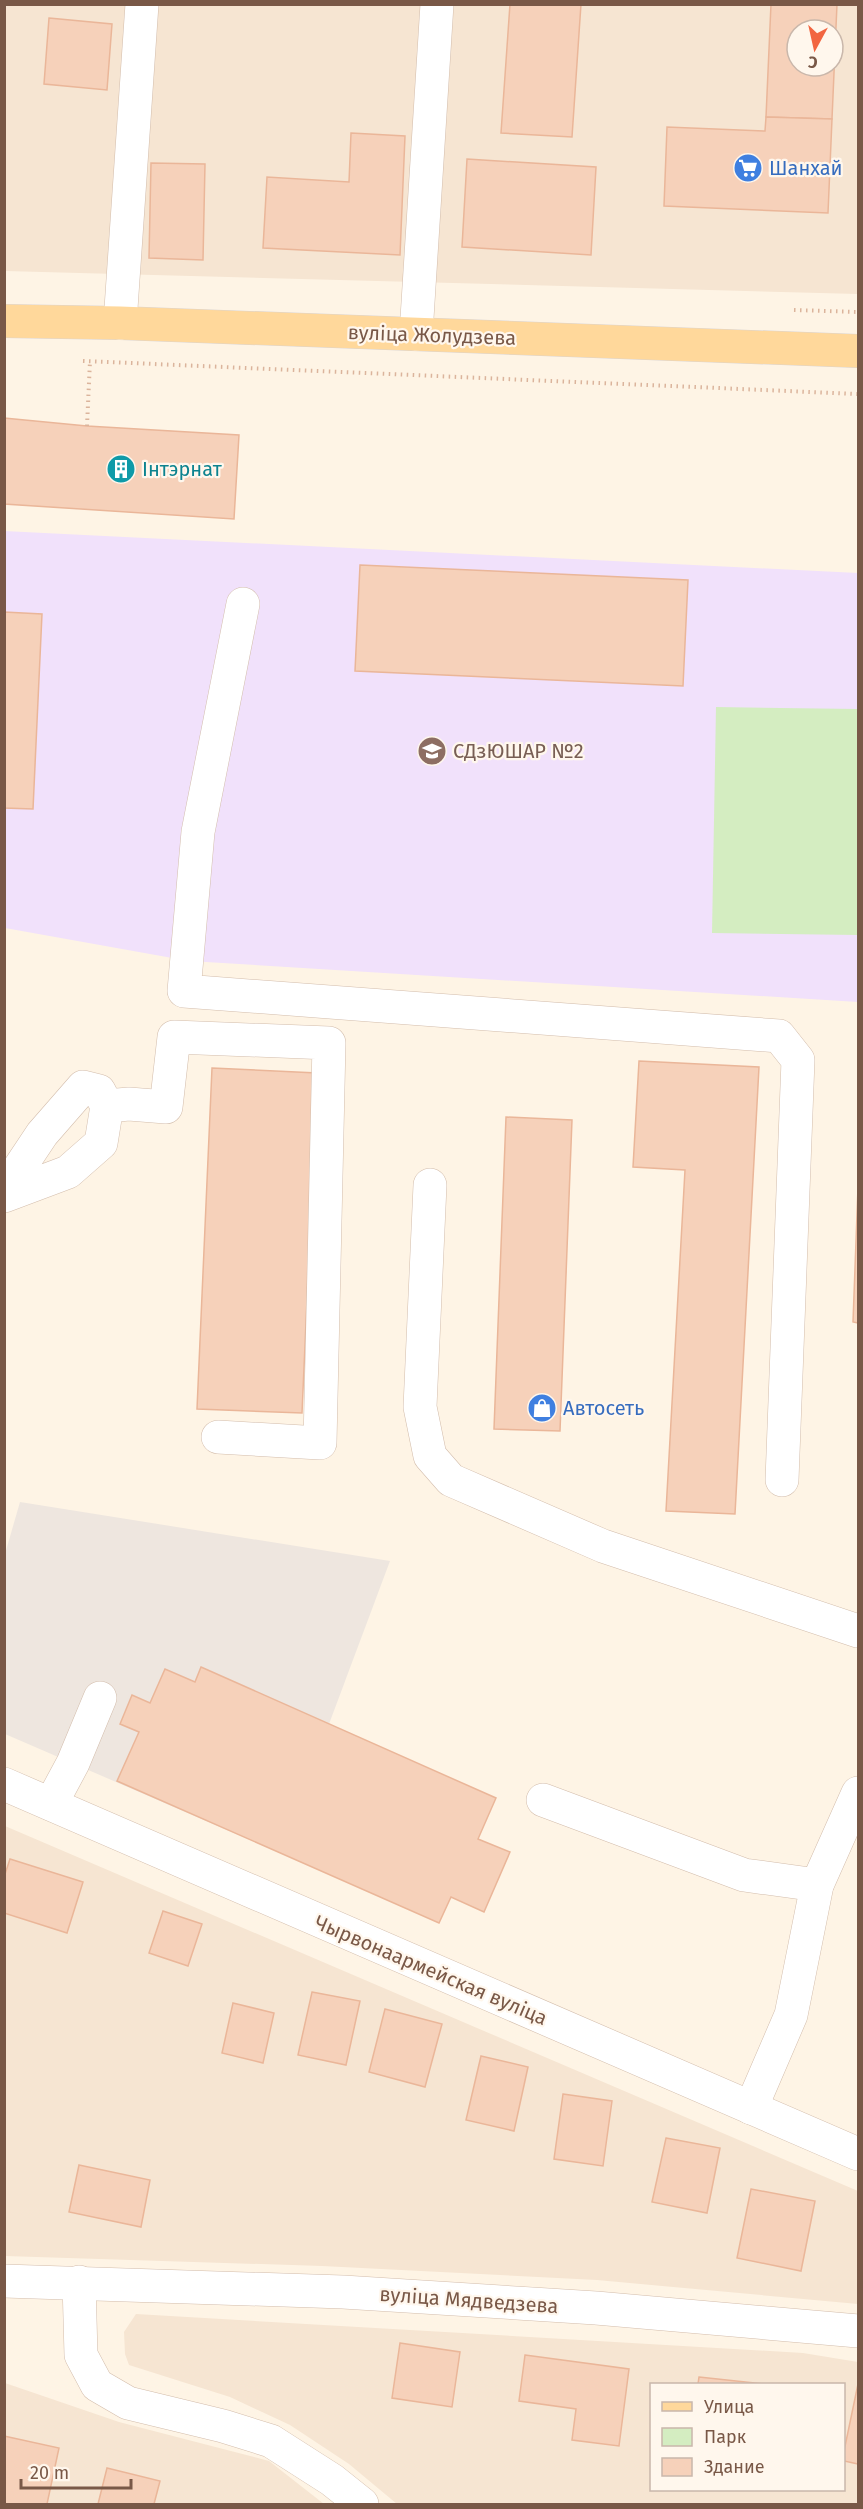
<svg xmlns="http://www.w3.org/2000/svg" width="863" height="2509" font-family="'Fira Sans',sans-serif">
<style>
.residential{fill:#f6e5d2;fill-rule:evenodd}
.industrial{fill:#eee6df}
.education{fill:#f1e1fb}
.green{fill:#d4edc1}
.building{fill:#f6d1ba;stroke:#eab699;stroke-width:1.5;fill-rule:evenodd}
.lines{fill:none;stroke-linecap:round;stroke-linejoin:round}
.minor-casing{stroke:#d3bdac;stroke-width:34}
.major-casing{stroke:#dcd4cf;stroke-width:34}
.path{stroke:#dbb49c;stroke-width:4;stroke-dasharray:1.5 4.5;stroke-linecap:butt}
.minor{stroke:#fff;stroke-width:33}
.major{stroke:#ffd89b;stroke-width:33}
.labels{text-anchor:middle;dominant-baseline:central;stroke-width:4.5;stroke-linejoin:round;paint-order:stroke}
.shop-label{font-size:20px;fill:#366cbe;stroke:#fff7ed;text-anchor:start}
.street-label{font-size:20px;fill:#795847;stroke:#fff7ed}
.culture-label{font-size:20px;fill:#0d838f;stroke:#fff7ed;text-anchor:start}
.education-label{font-size:20px;fill:#785e54;stroke:#fff7ed;text-anchor:start}
</style>
<rect width="100%" height="100%" fill="#fef4e5"/>
<!-- residential -->
<g class="residential">
<path d="M5,5H858V294L5,271ZM797,30H833V66H797Z"/>
<path d="M5,1826L858,2191V2304L597,2280L322,2266L5,2256Z"/>
<path d="M136,2314L803,2353L858,2362V2504H397L349,2464L290,2425L230,2397L129,2365L125,2354L124,2332ZM652,2384H844V2490H652Z"/>
<path d="M5,2383L119,2422L269,2461L324,2504H5Z"/>
</g>
<!-- industrial -->
<path class="industrial" d="M20,1502L390,1561L329,1724L271,1849L5,1734V1554Z"/>
<!-- education -->
<path class="education" d="M4,531L858,573V1002L189,961L5,928Z"/>
<!-- green -->
<path class="green" d="M716,707L858,709V935L712,933Z"/>
<!-- building -->
<g class="building">
<path d="M510,4H581L572,137L501,133Z"/>
<path d="M771,4H837L832,119L766,117ZM797,30H833V66H797Z"/>
<path d="M49,18L112,24L107,90L44,84Z"/>
<path d="M766,117L832,119L828,213L664,206L667,127L765,131Z"/>
<path d="M351,133L405,136L400,255L263,248L267,177L349,182Z"/>
<path d="M467,159L596,167L591,255L462,247Z"/>
<path d="M151,163L205,164L203,260L149,258Z"/>
<path d="M4,418L87,426L239,435L234,519L4,504Z"/>
<path d="M360,565L688,580L683,686L355,671Z"/>
<path d="M4,612L42,614L33,809L4,808Z"/>
<path d="M639,1061L759,1067L735,1514L666,1511L685,1170L633,1167Z"/>
<path d="M212,1068L317,1073L302,1413L197,1409Z"/>
<path d="M506,1117L572,1120L560,1431L494,1429Z"/>
<path d="M858,1187V1323L853,1322Z"/>
<path d="M201,1667L496,1798L478,1839L510,1852L484,1912L451,1897L439,1923L117,1781L139,1732L120,1724L132,1695L150,1703L165,1669L195,1682Z"/>
<path d="M10,1859L83,1882L67,1933L4,1913V1877Z"/>
<path d="M163,1911L202,1924L188,1966L149,1953Z"/>
<path d="M312,1992L360,2001L346,2065L298,2055Z"/>
<path d="M233,2003L274,2013L263,2063L222,2053Z"/>
<path d="M385,2009L442,2024L425,2087L369,2072Z"/>
<path d="M481,2056L528,2067L514,2131L466,2120Z"/>
<path d="M563,2094L612,2101L603,2166L554,2159Z"/>
<path d="M666,2138L720,2148L707,2213L652,2202Z"/>
<path d="M79,2165L150,2180L141,2227L69,2212Z"/>
<path d="M751,2189L815,2201L801,2271L737,2258Z"/>
<path d="M400,2343L460,2352L452,2407L392,2398Z"/>
<path d="M525,2355L629,2369L619,2446L572,2440L576,2409L519,2401Z"/>
<path d="M699,2377L765,2384H698Z"/>
<path d="M858,2384V2464L844,2461V2451Z"/>
<path d="M4,2436L59,2448L47,2504H4Z"/>
<path d="M107,2468L160,2481L154,2504H98Z"/>
</g>
<g class="lines">
<!-- minor casing -->
<g class="minor-casing">
<g id="minor">
<path d="M120,323L142,4"/>
<path d="M416,334L437,4"/>
<path d="M243,604L198,832L184,991L779,1036L798,1060L782,1480"/>
<path d="M107,1106L129,1104L166,1107L174,1037L329,1043L320,1443L218,1437"/>
<path d="M430,1185L420,1407L430,1456L451,1480L603,1546L858,1631"/>
<path d="M4,1191L42,1134L83,1087L99,1091L107,1106L101,1143L68,1172L4,1196"/>
<path d="M4,1784L858,2154"/>
<path d="M543,1800L744,1875L817,1885"/>
<path d="M51,1804L73,1763L100,1698"/>
<path d="M751,2108L791,2015L817,1885L858,1793"/>
<path d="M4,2281L343,2292L596,2308L858,2331"/>
<path d="M79,2282L81,2355L97,2385L128,2403L223,2426L271,2441L332,2480L362,2504"/>
</g>
</g>
<!-- major casing -->
<g class="major-casing">
<path id="major" d="M4,321L120,323L858,351"/>
</g>
<!-- path -->
<g class="path">
<path d="M794,310L858,312"/>
<path d="M83,361L858,394"/>
<path d="M87,426L90,361"/>
</g>
<!-- minor -->
<use href="#minor" class="minor"/>
<!-- major -->
<use href="#major" class="major"/>
</g>
<!-- icons -->
<defs>
<g id="supermarket-disc" transform="scale(1.5)"><circle r="9.5" fill="#3f7fe0" stroke="#fff7ed"/><path d="M-6-5.5h2.5l.6 2H6L4.5 2H-2.5L-4.4-4H-6ZM-1.5 3.2a1.3 1.3 0 1 0 .1 0ZM3 3.2a1.3 1.3 0 1 0 .1 0Z" fill="#fff"/></g>
<g id="building-disc" transform="scale(1.5)"><circle r="9.5" fill="#0f9aa8" stroke="#fff7ed"/><path d="M-4-6H4V6H1V3H-1V6H-4ZM-2.5-4.3h1.7v1.8h-1.7ZM.8-4.3h1.7v1.8H.8ZM-2.5-1h1.7V.8h-1.7ZM.8-1h1.7V.8H.8Z" fill="#fff"/></g>
<g id="school-disc" transform="scale(1.5)"><circle r="9.5" fill="#8d6e63" stroke="#fff7ed"/><path d="M0-5L7-2L0 1L-7-2ZM-4 1L0 2.5L4 1V4Q0 6-4 4Z" fill="#fff"/></g>
<g id="shop-disc" transform="scale(1.5)"><circle r="9.5" fill="#3f7fe0" stroke="#fff7ed"/><path d="M-5-2.5h2.3a2.7 3.5 0 0 1 5.4 0H5L5.5 6h-11ZM-1.5-2.5h3a1.5 2.3 0 0 0-3 0Z" fill="#fff"/></g>
</defs>
<g fill-rule="evenodd">
<use href="#supermarket-disc" x="748" y="168"/>
<use href="#building-disc" x="121" y="469"/>
<use href="#school-disc" x="432" y="751"/>
<use href="#shop-disc" x="542" y="1408"/>
</g>
<g class="labels">
<!-- shop labels -->
<g class="shop-label">
<text x="769" y="168">Шанхай</text>
<text x="563" y="1408">Автосеть</text>
</g>
<!-- street labels -->
<g class="street-label">
<text transform="translate(432 335) rotate(2)">вуліца Жолудзева</text>
<text transform="translate(431 1970) rotate(23)">Чырвонаармейская вуліца</text>
<text transform="translate(469 2300) rotate(4)">вуліца Мядведзева</text>
</g>
<!-- culture labels -->
<g class="culture-label">
<text x="142" y="469">Інтэрнат</text>
</g>
<!-- education labels -->
<g class="education-label">
<text x="453" y="751">СДзЮШАР №2</text>
</g>
</g>
<!-- border -->
<rect width="863" height="2509" fill="none" stroke="#795847" stroke-width="12"/>
<!-- legend -->
<rect x="650" y="2383" width="195" height="108" fill="#fff7ed" stroke="#c9b7ab" stroke-width="1.5"/>
<rect x="662" y="2402" width="30" height="9" fill="#ffd89b" stroke="#c9b7ab" stroke-width="1.5"/>
<text x="704" y="2413" font-size="18" fill="#795847">Улица</text>
<rect x="662" y="2428" width="30" height="18" fill="#d4edc1" stroke="#c9b7ab" stroke-width="1.5"/>
<text x="704" y="2443" font-size="18" fill="#795847">Парк</text>
<rect x="662" y="2458" width="30" height="18" fill="#f6d1ba" stroke="#c9b7ab" stroke-width="1.5"/>
<text x="704" y="2473" font-size="18" fill="#795847">Здание</text>
<!-- north arrow -->
<g transform="translate(815 48) rotate(188)"><circle r="28" fill="#fff7ed" stroke="#c9b7ab" stroke-width="1.5"/>
<path d="M0-4.5L10 22L0 15L-10 22Z" fill="#f26540"/>
<text y="-9" font-size="16" font-weight="bold" text-anchor="middle" fill="#795847">С</text>
</g>
<!-- scale -->
<path d="M21 2479v9h110v-9" fill="none" stroke="#795847" stroke-width="3"/>
<text x="30" y="2479" font-size="18" fill="#795847" stroke="#fff7ed" stroke-width="4.5" paint-order="stroke">20 m</text>
</svg>
